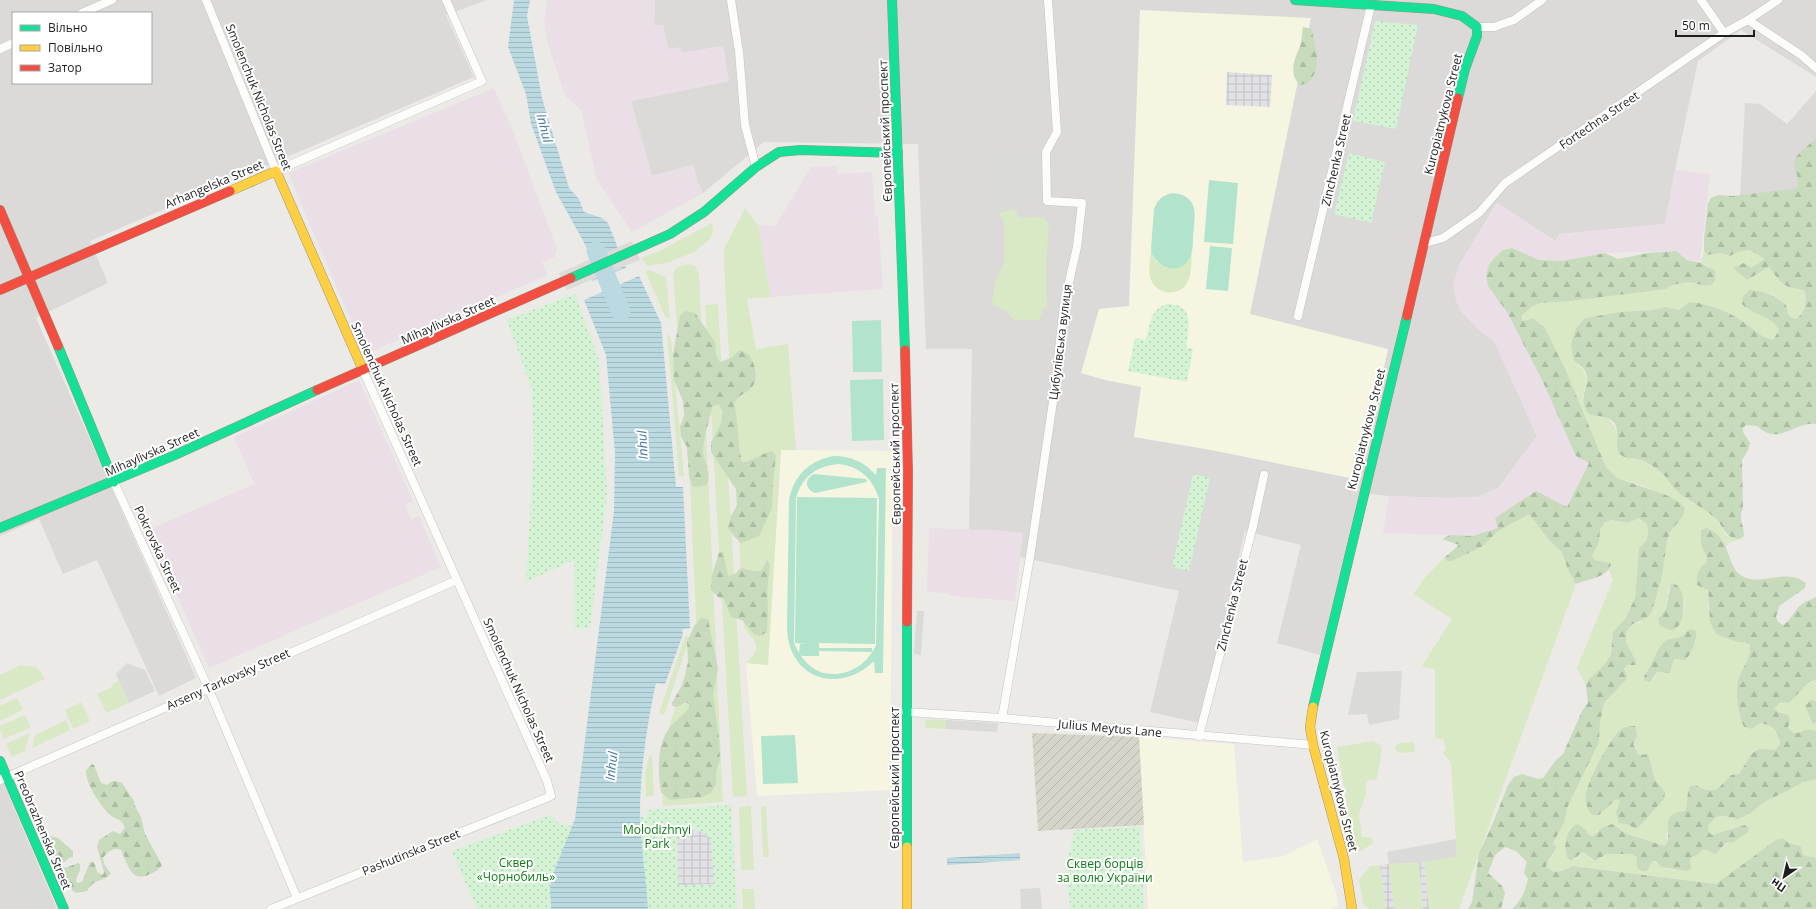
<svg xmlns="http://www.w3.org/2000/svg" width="1816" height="909" font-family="'Open Sans',sans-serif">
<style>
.residential{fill:#dbdad8;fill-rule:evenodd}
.industrial{fill:#eadfe6}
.education{fill:#f6f5e2}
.religious{fill:#dadad8}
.construction{fill:url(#construction-furrows)}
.grass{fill:#dae9c5;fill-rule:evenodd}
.forest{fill:url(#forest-firs)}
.park{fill:url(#park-dots);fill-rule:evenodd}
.pitch{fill:#b2e3cd;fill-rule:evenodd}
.plaza{fill:url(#plaza-grid)}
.water{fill:url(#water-rules)}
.pier{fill:#dcdcda}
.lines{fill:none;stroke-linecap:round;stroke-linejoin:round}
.river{stroke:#bad9e0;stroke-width:19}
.street-casing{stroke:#c5c4c3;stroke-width:9}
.fast-casing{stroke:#95967f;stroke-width:10}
.slow-casing{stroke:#95967f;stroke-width:10}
.jam-casing{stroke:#95967f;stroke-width:10}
.street{stroke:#fcfcfb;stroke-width:8}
.fast{stroke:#16e098;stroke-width:9}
.slow{stroke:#ffcf43;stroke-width:9}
.jam{stroke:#f24e42;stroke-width:9}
.labels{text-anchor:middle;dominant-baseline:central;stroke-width:4;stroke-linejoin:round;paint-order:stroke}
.street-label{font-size:12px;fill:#1e1e1e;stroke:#fff}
.park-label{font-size:12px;fill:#0c7d12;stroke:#fff}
.water-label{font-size:13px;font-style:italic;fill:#487aa6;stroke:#fff}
</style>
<defs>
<pattern id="construction-furrows" width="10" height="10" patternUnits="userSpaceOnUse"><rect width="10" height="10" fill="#d6d5c9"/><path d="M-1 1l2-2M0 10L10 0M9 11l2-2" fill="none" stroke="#b7b6ac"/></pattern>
<pattern id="forest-firs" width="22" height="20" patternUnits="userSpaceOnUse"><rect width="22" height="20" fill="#c8dbbc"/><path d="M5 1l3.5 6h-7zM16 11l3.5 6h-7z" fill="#abbca1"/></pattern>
<pattern id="park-dots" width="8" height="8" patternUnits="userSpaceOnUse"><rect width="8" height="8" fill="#d4f2d4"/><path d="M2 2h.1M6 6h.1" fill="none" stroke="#b6cfb6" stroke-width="1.8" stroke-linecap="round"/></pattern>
<pattern id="plaza-grid" width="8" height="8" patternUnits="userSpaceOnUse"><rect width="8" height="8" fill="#e2e1e6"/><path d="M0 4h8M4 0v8" fill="none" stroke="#c1c1c5"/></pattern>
<pattern id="water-rules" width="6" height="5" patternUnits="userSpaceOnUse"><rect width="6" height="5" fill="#bad9e0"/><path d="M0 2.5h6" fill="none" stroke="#9fbac0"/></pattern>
</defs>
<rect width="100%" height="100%" fill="#eceae7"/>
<!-- residential -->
<g class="residential">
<path d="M0,0H487L446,15L474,77L90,241L108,283L36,318L196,678L159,696L97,560L63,574L39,519L0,536ZM13,13H151V83H13Z"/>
<path d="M655,0H1816V77L1741,30L1698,61L1675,170L1665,224L1560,234L1555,241L1497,203L1459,265L1477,328L1494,341L1537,436L1499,487L1478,497L1450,498L1389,496L1359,493L1320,655L1277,643L1301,545L1245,531L1200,723L1150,712L1179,591L1020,557L1022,533L969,530L972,349H926L918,144L764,142L703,193L698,183L693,165L652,176L631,101L729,81L723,46L681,53L668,49L663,25H654Z"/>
<path d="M1816,91V163L1795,193L1740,199L1745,103L1760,104L1787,124Z"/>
<path d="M0,775L57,909H0Z"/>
</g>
<!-- industrial -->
<g class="industrial">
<path d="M547,0H655L654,25H663L668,49L680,47L682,53L723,46L729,81L631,101L652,176L693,165L698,183L703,193L632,232L597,180L581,110L565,96L547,41L544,23Z"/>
<path d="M494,88L513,131L557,249L555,257L542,262L548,275L365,354L288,173Z"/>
<path d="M837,166L838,174L872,172L875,215L878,217L883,289L771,297L758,225L775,226L811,167Z"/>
<path d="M1675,170L1710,174L1700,261L1687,260L1675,251L1605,253L1562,261L1539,260L1512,248L1503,250L1495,257L1488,286L1507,312L1543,382L1589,462L1567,507L1473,536L1383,533L1389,496L1450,498L1478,497L1500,487L1537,436L1494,341L1477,328L1462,313L1456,301L1453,285L1459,265L1498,203L1555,241L1560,234L1665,224Z"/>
<path d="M359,380L413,501L405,505L411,520L419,516L441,567L209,668L148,530L254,484L234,437Z"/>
<path d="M929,528L995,530L1023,533L1015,601L951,596L948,593L927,592Z"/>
</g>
<!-- education -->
<g class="education">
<path d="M1140,10L1311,18L1250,314L1388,349L1360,480L1211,450L1134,437L1141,387L1105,380L1081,373L1099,309L1129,306Z"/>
<path d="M781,450L893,451L890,790L757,796L746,663L768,664Z"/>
<path d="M1139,737L1234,744L1243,862L1283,856L1317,839L1336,893L1338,906L1331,909H1148Z"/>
</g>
<!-- religious -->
<g class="religious">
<path d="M1033,149L1038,202L992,208L986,154Z"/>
<path d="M917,611H924L921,655L914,654Z"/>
<path d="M127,663L145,670L155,691L129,703L116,674Z"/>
<path d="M1402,671L1399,719L1369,725L1367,714L1348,715L1357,672Z"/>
<path d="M946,720L998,723L997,732L946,729Z"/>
<path d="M20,828L48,894L55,909H33L2,836Z"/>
<path d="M1456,839L1457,857L1419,863L1389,864L1387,852Z"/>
<path d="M1040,888L1042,909H1021L1020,889Z"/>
</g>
<!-- construction -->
<path class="construction" d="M1032,733L1139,737L1144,825L1038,831Z"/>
<!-- grass -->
<g class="grass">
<path d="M745,208L758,225L771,297L747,299L756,349L788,344L796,450H781L768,665L746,663C763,646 756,643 744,628L725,283L724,249Z"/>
<path d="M1014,209L1019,218L1043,217L1049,223L1046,267L1047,306L1043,309L1039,320H1014L1007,312L992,304L995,282L1004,263V220L998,213Z"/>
<path d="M712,223L713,232L709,240L694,252L667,263L648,266L641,258L659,251Z"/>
<path d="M1151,249L1156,261L1167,268L1190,258L1192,252C1191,262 1192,275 1187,283C1179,297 1157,295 1151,280C1147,271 1151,258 1151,249Z"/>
<path d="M1750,250L1766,259L1751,268H1733L1747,280L1769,267C1773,274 1781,285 1789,287C1795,289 1799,288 1805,291C1807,301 1804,316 1794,319L1788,315L1746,308C1760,313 1772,317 1779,330L1773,340C1760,338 1750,325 1739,319C1725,310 1706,303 1689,302L1679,310L1666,307L1652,310L1620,312L1585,318L1574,361C1590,373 1587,379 1583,398L1600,417L1608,418L1618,432L1617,449L1632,459L1641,460L1656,469L1669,480L1678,492L1693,504L1699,505L1717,520L1726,535L1740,539L1729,543L1726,546L1719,536L1701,530C1700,541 1701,548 1707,557C1704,574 1710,591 1708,608L1737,642H1744L1750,645C1751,659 1742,668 1738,680C1735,693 1738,714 1744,726L1752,729L1760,723C1774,726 1777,730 1780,744L1775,750C1770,750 1764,748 1759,749C1745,751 1750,774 1731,775C1717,790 1715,795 1695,785L1688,790V806L1685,812H1679L1666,835L1667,843L1665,846L1627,834L1621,829L1597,831L1593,836L1589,835L1586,832L1567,839L1566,846L1574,860L1583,852L1592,860L1597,861L1607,854H1632L1637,859L1636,863L1647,871L1653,861L1659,863L1662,867L1673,870L1690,860L1693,856L1698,855L1702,850L1720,851L1744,825L1712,835L1708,831V826C1715,817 1722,813 1733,818L1751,813L1764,802L1787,791L1803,782L1814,780L1816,778V858L1803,855L1801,846L1789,843L1783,838L1776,840L1717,884L1572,866L1563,871L1554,872L1546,867L1547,863L1554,853L1553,843L1564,823L1568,806L1599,742L1600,723L1604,703L1626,680L1627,676L1624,669L1627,665L1636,661L1626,642V633L1631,625L1641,622L1670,532L1678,522V501L1641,485L1617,478L1606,467L1567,373L1533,318L1523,321L1521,316L1533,306L1541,303L1666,289C1674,283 1689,282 1699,285L1710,267L1701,263L1704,251L1707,255L1721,253L1730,256L1738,252ZM1669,586L1680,590L1685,605L1681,623L1668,630L1658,619L1666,609ZM1688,630L1695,643C1690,648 1690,657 1682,659C1679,660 1677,659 1674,659L1672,669L1663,673L1657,672L1653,680L1644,676L1649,671L1655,655L1666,641L1682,637ZM1635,726L1633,744L1639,755L1648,754L1655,780L1665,792L1637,829L1626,824L1620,801L1616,799Z"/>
<path d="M691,264L695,266L699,274L723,802L663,806L661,771L669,727L697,641L690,483L673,276L675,269L683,265Z"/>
<path d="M649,270L666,277L670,318H666L645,271Z"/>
<path d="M718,304L747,796L733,797L705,305Z"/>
<path d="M667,333L671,339L684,476L679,477Z"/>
<path d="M1529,513L1549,540L1563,552L1568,570L1576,584L1459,909H1429L1424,862L1457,856L1451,763L1443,753L1446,748L1443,739L1435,738V669L1421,667L1452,619L1413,594L1427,575L1444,558L1450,562L1483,546L1498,531Z"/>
<path d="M1639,517L1647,524L1648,532L1647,540L1639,548L1635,598L1625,619L1613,632L1611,654L1606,663L1588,680L1586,686L1577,668L1613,580L1609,570L1611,565L1593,559L1592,556L1599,542L1600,530L1604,523L1611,520L1628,523Z"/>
<path d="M685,636L690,637L664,715L659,713Z"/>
<path d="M21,665C35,668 37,664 45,679L0,700V675Z"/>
<path d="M1816,680V701L1811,700L1813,723H1816V731C1807,728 1802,734 1793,733L1788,728L1790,721L1782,712L1776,711L1775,708L1776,705C1780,703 1784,704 1788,701C1799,695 1803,684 1816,680Z"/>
<path d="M119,681L129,703L106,713L97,694L111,688L112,684Z"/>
<path d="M17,698L23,710L0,721V706Z"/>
<path d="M81,702L90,721L73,729L65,710Z"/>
<path d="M25,715L31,727L4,739L0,731V726Z"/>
<path d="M926,719L946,720V729L925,728Z"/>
<path d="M66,720L70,730L32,748L35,735Z"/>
<path d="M30,733L25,751L12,757L6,744Z"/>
<path d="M1373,741L1379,744L1382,749L1377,778L1375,780H1369L1366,782V794L1359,814L1362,837H1371L1373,843L1361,851H1355L1337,747Z"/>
<path d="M1414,742L1415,752L1399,753L1396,750L1395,746L1399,743Z"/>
<path d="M652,755L654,796L646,797L645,773L649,756Z"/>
<path d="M751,806L754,870H741L739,807Z"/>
<path d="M761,806H766L769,857H763Z"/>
<path d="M1419,863L1423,909H1394L1389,864Z"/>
<path d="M1380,865L1386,909H1370L1363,904L1359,880L1370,866Z"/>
<path d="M742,889H754L755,909H743Z"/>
</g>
<!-- forest -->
<g class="forest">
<path d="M1303,27L1312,29C1315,51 1324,66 1307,84L1299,85C1289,70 1294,61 1300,46C1302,40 1302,33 1303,27Z"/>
<path d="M1816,139V424C1793,421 1780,447 1757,426L1746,425L1743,428V432L1750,443L1748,450L1742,460L1743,508C1738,518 1744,525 1744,536L1740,539C1726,538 1725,530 1718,521C1715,517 1710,514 1706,511C1697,504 1687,500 1678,492C1670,484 1665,474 1655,468C1651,465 1646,462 1641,460C1635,458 1627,460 1621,455C1611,449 1626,424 1607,418C1602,416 1595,416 1589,414C1575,396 1594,384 1584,369C1582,366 1577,363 1574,361L1571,345L1576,328L1585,318L1620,312L1652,310L1666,307L1679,310L1689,302C1706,303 1725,310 1739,319C1750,325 1760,338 1773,340L1779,330C1771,315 1753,315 1742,304L1743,296L1750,290C1764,291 1775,296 1786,305L1788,315L1794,319C1805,316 1807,301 1805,291C1799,288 1795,289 1789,287C1781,285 1774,274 1769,267L1747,280L1733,268L1744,263L1751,268L1765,259L1750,250L1738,252L1730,256L1721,253L1707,255L1704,251V239L1708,203L1711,198L1718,195L1732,196L1794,189L1798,186C1799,169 1786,163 1804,149C1808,146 1811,142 1816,139Z"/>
<path d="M1512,248L1539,260L1562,261L1605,253L1618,259L1648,253L1676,251L1687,260L1701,263L1715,271C1717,290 1706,286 1693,283C1685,282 1671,284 1666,289L1570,301L1541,303L1533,306L1521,316L1523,321L1533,318L1545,328L1567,373L1606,467L1617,478L1666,495L1678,501L1685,508L1683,516L1670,532L1667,541L1662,576L1652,611L1648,617L1631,625L1626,633V642L1636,661V665H1627L1624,669L1627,676L1626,680L1604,703L1600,723L1599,742L1568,806L1564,823L1553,843L1556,847C1554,855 1547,859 1546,867L1554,872L1563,871L1572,866L1716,884L1776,840L1783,838L1789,843L1801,846L1803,855L1816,858V909H1512C1522,900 1525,891 1528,879L1524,873L1527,862L1516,851L1505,847L1495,855L1488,873L1502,886L1505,893L1501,909H1468L1472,902L1479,853L1492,825L1508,785L1514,777L1522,774L1538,779L1543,778L1556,760L1563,754L1582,711L1588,703L1586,686L1588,680L1606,663L1611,654L1613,632L1625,619L1635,598L1639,548L1647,540L1648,532L1647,524L1639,518L1628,523L1611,520L1604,523L1600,530L1599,542L1592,556L1595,560L1610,563L1611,565C1606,578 1588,579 1576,584L1568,570L1562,552L1549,540L1529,514L1498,531L1483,546L1450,562L1444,558L1459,545L1442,539L1450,535L1473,536L1498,528L1495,518L1536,491L1567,507L1589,463L1576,456L1543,382L1507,312L1488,286L1486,275L1489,265L1495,257L1503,250Z"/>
<path d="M685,311L695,313L715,342L716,355L720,362L731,358L740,350C743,352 747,353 749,355C755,363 759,379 752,387C745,395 739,393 734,404C739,423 737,443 742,462C755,461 760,453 773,451L776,456L773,482L772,508L759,536L741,543L734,536L728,528L731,516L737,505L736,489L711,452V442L721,424L723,413L720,406L718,404L712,407C710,420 703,438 703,451C704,463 712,473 707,484L699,487L692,486L689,475L687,447L681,437L680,427L684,416L683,401L674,380L673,354L680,316Z"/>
<path d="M1706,528C1732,536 1725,566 1742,576C1760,587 1785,567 1806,583L1805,588L1779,606L1776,617L1778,622L1783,625C1793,619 1793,611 1801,605C1805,601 1811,600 1816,597V680L1809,682L1790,702L1780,703L1775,708L1776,711L1788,715L1790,721L1788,728L1793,733C1802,734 1805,727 1816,731V778L1814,780L1803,782L1787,791L1764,802L1751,813L1738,819C1723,816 1719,812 1708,826V831L1712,835L1745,825L1749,828L1748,832L1733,842L1726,843L1716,854L1707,850H1702L1698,855L1693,856L1690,860L1691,868L1688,871L1661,867L1656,861H1653L1647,871C1638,872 1635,866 1637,858L1632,854H1607L1595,861L1583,852L1571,861L1568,859C1562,848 1566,828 1578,824L1585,829L1589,835L1593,836L1602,828L1612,824L1627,834L1665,846C1674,834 1657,813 1685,811C1689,803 1686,794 1690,786L1695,785C1715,795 1717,790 1731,775L1738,774C1745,768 1749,752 1759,749C1763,748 1770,750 1775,750L1780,744C1778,730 1774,726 1760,723L1752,729L1744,727C1738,714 1735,694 1738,680C1742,668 1751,659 1750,645L1744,642H1737L1716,634L1710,622L1708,590L1697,585C1696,576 1698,568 1706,563L1707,557C1701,548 1700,541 1701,530Z"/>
<path d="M723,552L728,576L735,574L741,568L753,571H761L767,560L770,565L767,591L768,608L767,632L760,636L754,634L742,620L731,617L724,599L718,597L711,590L712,575L719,553Z"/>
<path d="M1671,583C1686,584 1685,612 1681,622C1679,626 1676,629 1672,631L1660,626L1658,619L1666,609Z"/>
<path d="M701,618L708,619L718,669L713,694L719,738L720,760L716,771V784L711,793L702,797L670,800L661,792C658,771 656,743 671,726C676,720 688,712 690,705L686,702L677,707L672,706V703L682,685L685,675L688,662L687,642L694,626Z"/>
<path d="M1691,629L1696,631C1698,637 1691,656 1685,660L1674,659L1670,673L1657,672L1650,682L1644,680V676C1653,666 1655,648 1667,640C1672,637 1677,640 1682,636C1686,634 1686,630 1691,629Z"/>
<path d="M1811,700L1816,701V723L1813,724L1805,706Z"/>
<path d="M1635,726L1637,736L1633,744L1639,755L1648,754L1655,780L1665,792L1664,799L1637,829L1626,824L1619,823L1616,812L1620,801L1616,799L1599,815H1592C1587,808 1585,803 1586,794C1587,782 1612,734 1623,728C1626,727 1631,726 1635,726Z"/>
<path d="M92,764L94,765L101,783L107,785L112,781H116L122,783L134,801L135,806L141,817L145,834L162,865C159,870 155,872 150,874C130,884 128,863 121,850C114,847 107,852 103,858L104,864L111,874C101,883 94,878 87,891L76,893L72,890L47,842V838L50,836L58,838L73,851V857L69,858L62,864L65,868L78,863L80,864V870L76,879L77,883L82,882L90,862H93L95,865L97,872L103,875L104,872L97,847L99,840L113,831L120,834L125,828C122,818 116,820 109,814C100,805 85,783 86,770Z"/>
</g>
<!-- park -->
<g class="park">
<path d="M1375,21L1418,25L1396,129L1353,121Z"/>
<path d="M1349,153L1385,162L1371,223L1334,214Z"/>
<path d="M575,294L599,360L607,494L590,628L575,629L574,560L526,582L534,449L532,390L507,320Z"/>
<path d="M1167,304C1195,304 1189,328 1186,347L1193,349L1187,382L1128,371L1135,338L1146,340C1150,325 1150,309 1167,304Z"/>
<path d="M1193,474L1210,478L1189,571L1172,567Z"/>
<path d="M731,805L737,909H643L635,817H647V810ZM693,829L706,834L712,843L679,885L676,848L685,832Z"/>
<path d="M550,815L561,825L576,826C567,847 546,886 550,909H477L452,851Z"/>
<path d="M1140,827L1144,909H1070L1067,861L1075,830Z"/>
</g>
<!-- pitch -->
<g class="pitch">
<path d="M1209,180L1238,183L1233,244L1204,242Z"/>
<path d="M1173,193C1200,196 1195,216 1193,236C1193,243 1193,251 1190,258C1179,277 1155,268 1151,249L1154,209C1158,199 1163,195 1173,193Z"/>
<path d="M1210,246L1232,248L1228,291L1206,289Z"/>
<path d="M881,320L882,372H853L852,321Z"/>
<path d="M883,379L884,440L852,441L850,380Z"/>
<path d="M833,456C852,456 864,462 876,475L877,468H886L883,673H875L874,661C838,696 787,678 787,626L789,500C794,475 809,461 833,456ZM838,464C859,466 873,478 879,499L876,645C863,676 819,687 800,654L802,656H819V651L872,652V648H819V643L875,644L877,498L797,497L795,643L807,644H800L799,653L794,643L796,498C802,477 816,466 838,464Z"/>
<path d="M814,474L866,479L867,482L815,493C805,489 804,479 814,474Z"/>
<path d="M795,735L798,783L763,784L761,736Z"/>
</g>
<!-- plaza -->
<g class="plaza">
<path d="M1227,72L1272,75L1270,107L1226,105Z"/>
<path d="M695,829L706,834L711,841L714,884L678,885L677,841L685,832Z"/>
<path d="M1424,862L1429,909H1423L1419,863Z"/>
<path d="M1389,864L1394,909H1386L1380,865Z"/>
</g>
<!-- water -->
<g class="water">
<path d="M514,0H530L527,16L536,65L542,98L569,188L579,199L584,212L602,218L608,223L626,268L592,281V257L556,192L531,124L526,94L508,47Z"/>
<path d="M639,276L661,323L676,487H683L690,628L682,629L683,634L665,684L656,683C647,723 641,766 640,808C640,841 646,876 648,909H551L550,890L552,876L575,819L614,511L615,453L606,355L584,300Z"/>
<path d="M1020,853V860L947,865V858Z"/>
</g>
<!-- pier -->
<path class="pier" d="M632,241L640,260L567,290L559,273Z"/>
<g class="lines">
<!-- river -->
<path class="river" d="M596,251L621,312"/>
<!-- street casing -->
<g class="street-casing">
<g id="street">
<path d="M206,0L276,171L482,81L446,0"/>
<path d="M731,0L738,46"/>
<path d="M1701,0L1724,33"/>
<path d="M82,13L112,0"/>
<path d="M1748,20L1801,55L1816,68"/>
<path d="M1477,27H1494L1514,20L1542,0"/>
<path d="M0,49L13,43"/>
<path d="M739,51L745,125L756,167"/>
<path d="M1425,243L1443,238L1479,213L1505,183L1724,33L1748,20L1778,0"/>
<path d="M1298,316L1371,5"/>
<path d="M114,482L211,694L297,898"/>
<path d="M906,712L1002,718L1313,745"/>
<path d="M1002,718L1030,557L1055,388L1064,304L1077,247L1082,203L1047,201L1046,152L1057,132L1048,0"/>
<path d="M1199,736L1253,526L1264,475"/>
<path d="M0,780L457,580"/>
<path d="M271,909L551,796L547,781L363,370"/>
</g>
</g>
<!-- fast casing -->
<g class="fast-casing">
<g id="fast">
<path d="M892,0L905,350"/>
<path d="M1295,0L1434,9L1462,16L1477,27V36L1465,69L1458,98"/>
<path d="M571,278L670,234L704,212L756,167L779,152L801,150L898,153"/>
<path d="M58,346L114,482"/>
<path d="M0,528L175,455L317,390"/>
<path d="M1313,707L1407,316"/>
<path d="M0,761L64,909"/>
<path d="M907,847V622"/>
</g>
</g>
<!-- slow casing -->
<g class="slow-casing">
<g id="slow">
<path d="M230,191L276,171L363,370"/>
<path d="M1313,707L1310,727L1313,745L1344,859L1352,909"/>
<path d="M907,847V909"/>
</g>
</g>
<!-- jam casing -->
<g class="jam-casing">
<g id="jam">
<path d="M0,210L58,346"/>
<path d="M0,290L230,191"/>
<path d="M1407,316L1458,98"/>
<path d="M905,350L908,472L907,622"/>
<path d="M317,390L571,278"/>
</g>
</g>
<!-- street -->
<use href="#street" class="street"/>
<!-- fast -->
<use href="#fast" class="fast"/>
<!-- slow -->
<use href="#slow" class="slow"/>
<!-- jam -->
<use href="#jam" class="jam"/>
</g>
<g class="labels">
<!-- street labels -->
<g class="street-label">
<text transform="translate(259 97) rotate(68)">Smolenchuk Nicholas Street</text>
<text transform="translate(1443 114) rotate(-76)">Kuropiatnykova Street</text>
<text transform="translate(1599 120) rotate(-34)">Fortechna Street</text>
<text transform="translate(885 131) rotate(-92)">Європейський проспект</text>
<text transform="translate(1336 160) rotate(-77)">Zinchenka Street</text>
<text transform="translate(214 184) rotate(-23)">Arhangelska Street</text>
<text transform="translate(448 320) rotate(-24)">Mihaylivska Street</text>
<text transform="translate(1060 342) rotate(-83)">Цибулівська вулиця</text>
<text transform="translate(387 394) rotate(66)">Smolenchuk Nicholas Street</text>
<text transform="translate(1366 429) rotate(-76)">Kuropiatnykova Street</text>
<text transform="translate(152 452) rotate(-24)">Mihaylivska Street</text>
<text transform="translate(895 454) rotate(-91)">Європейський проспект</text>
<text transform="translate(158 549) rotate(65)">Pokrovska Street</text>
<text transform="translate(1232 605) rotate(-76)">Zinchenka Street</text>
<text transform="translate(228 679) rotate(-24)">Arseny Tarkovsky Street</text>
<text transform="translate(519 690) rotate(66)">Smolenchuk Nicholas Street</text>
<text transform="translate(1110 728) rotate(5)">Julius Meytus Lane</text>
<text transform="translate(894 778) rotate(-90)">Європейський проспект</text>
<text transform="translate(1339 791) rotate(76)">Kuropiatnykova Street</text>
<text transform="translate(43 830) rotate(67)">Preobrazhenska Street</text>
<text transform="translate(411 852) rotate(-22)">Pashutinska Street</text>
</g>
<!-- park labels -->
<g class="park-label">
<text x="657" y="829">Molodizhnyi<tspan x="657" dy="14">Park</tspan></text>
<text x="516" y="862">Сквер<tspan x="516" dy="14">«Чорнобиль»</tspan></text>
<text x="1105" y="863">Сквер борців<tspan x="1105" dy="14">за волю України</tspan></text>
</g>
<!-- water labels -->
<g class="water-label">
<text transform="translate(545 128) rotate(76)">Inhul</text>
<text transform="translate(642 445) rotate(-93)">Inhul</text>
<text transform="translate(611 766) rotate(-84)">Inhul</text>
</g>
</g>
<!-- legend -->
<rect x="12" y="12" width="140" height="72" fill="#ffffff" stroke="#a5a5a5"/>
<rect x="20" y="25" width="20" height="6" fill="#16e098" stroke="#a5a5a5"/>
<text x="48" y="32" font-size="12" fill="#1e1e1e">Вільно</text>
<rect x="20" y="45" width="20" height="6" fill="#ffcf43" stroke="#a5a5a5"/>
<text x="48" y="52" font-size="12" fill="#1e1e1e">Повільно</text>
<rect x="20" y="65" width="20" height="6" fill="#f24e42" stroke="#a5a5a5"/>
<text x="48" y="72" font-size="12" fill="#1e1e1e">Затор</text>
<!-- north arrow -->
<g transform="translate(1784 877) rotate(214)" stroke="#ffffff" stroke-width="3" paint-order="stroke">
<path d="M0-3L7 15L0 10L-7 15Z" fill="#1e1e1e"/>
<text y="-6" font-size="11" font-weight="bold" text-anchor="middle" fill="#1e1e1e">Пн</text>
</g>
<!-- scale -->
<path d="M1676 30v6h78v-6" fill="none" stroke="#1e1e1e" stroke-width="2"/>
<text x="1682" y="30" font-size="12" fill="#1e1e1e" stroke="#ffffff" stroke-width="3" paint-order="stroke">50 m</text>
</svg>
